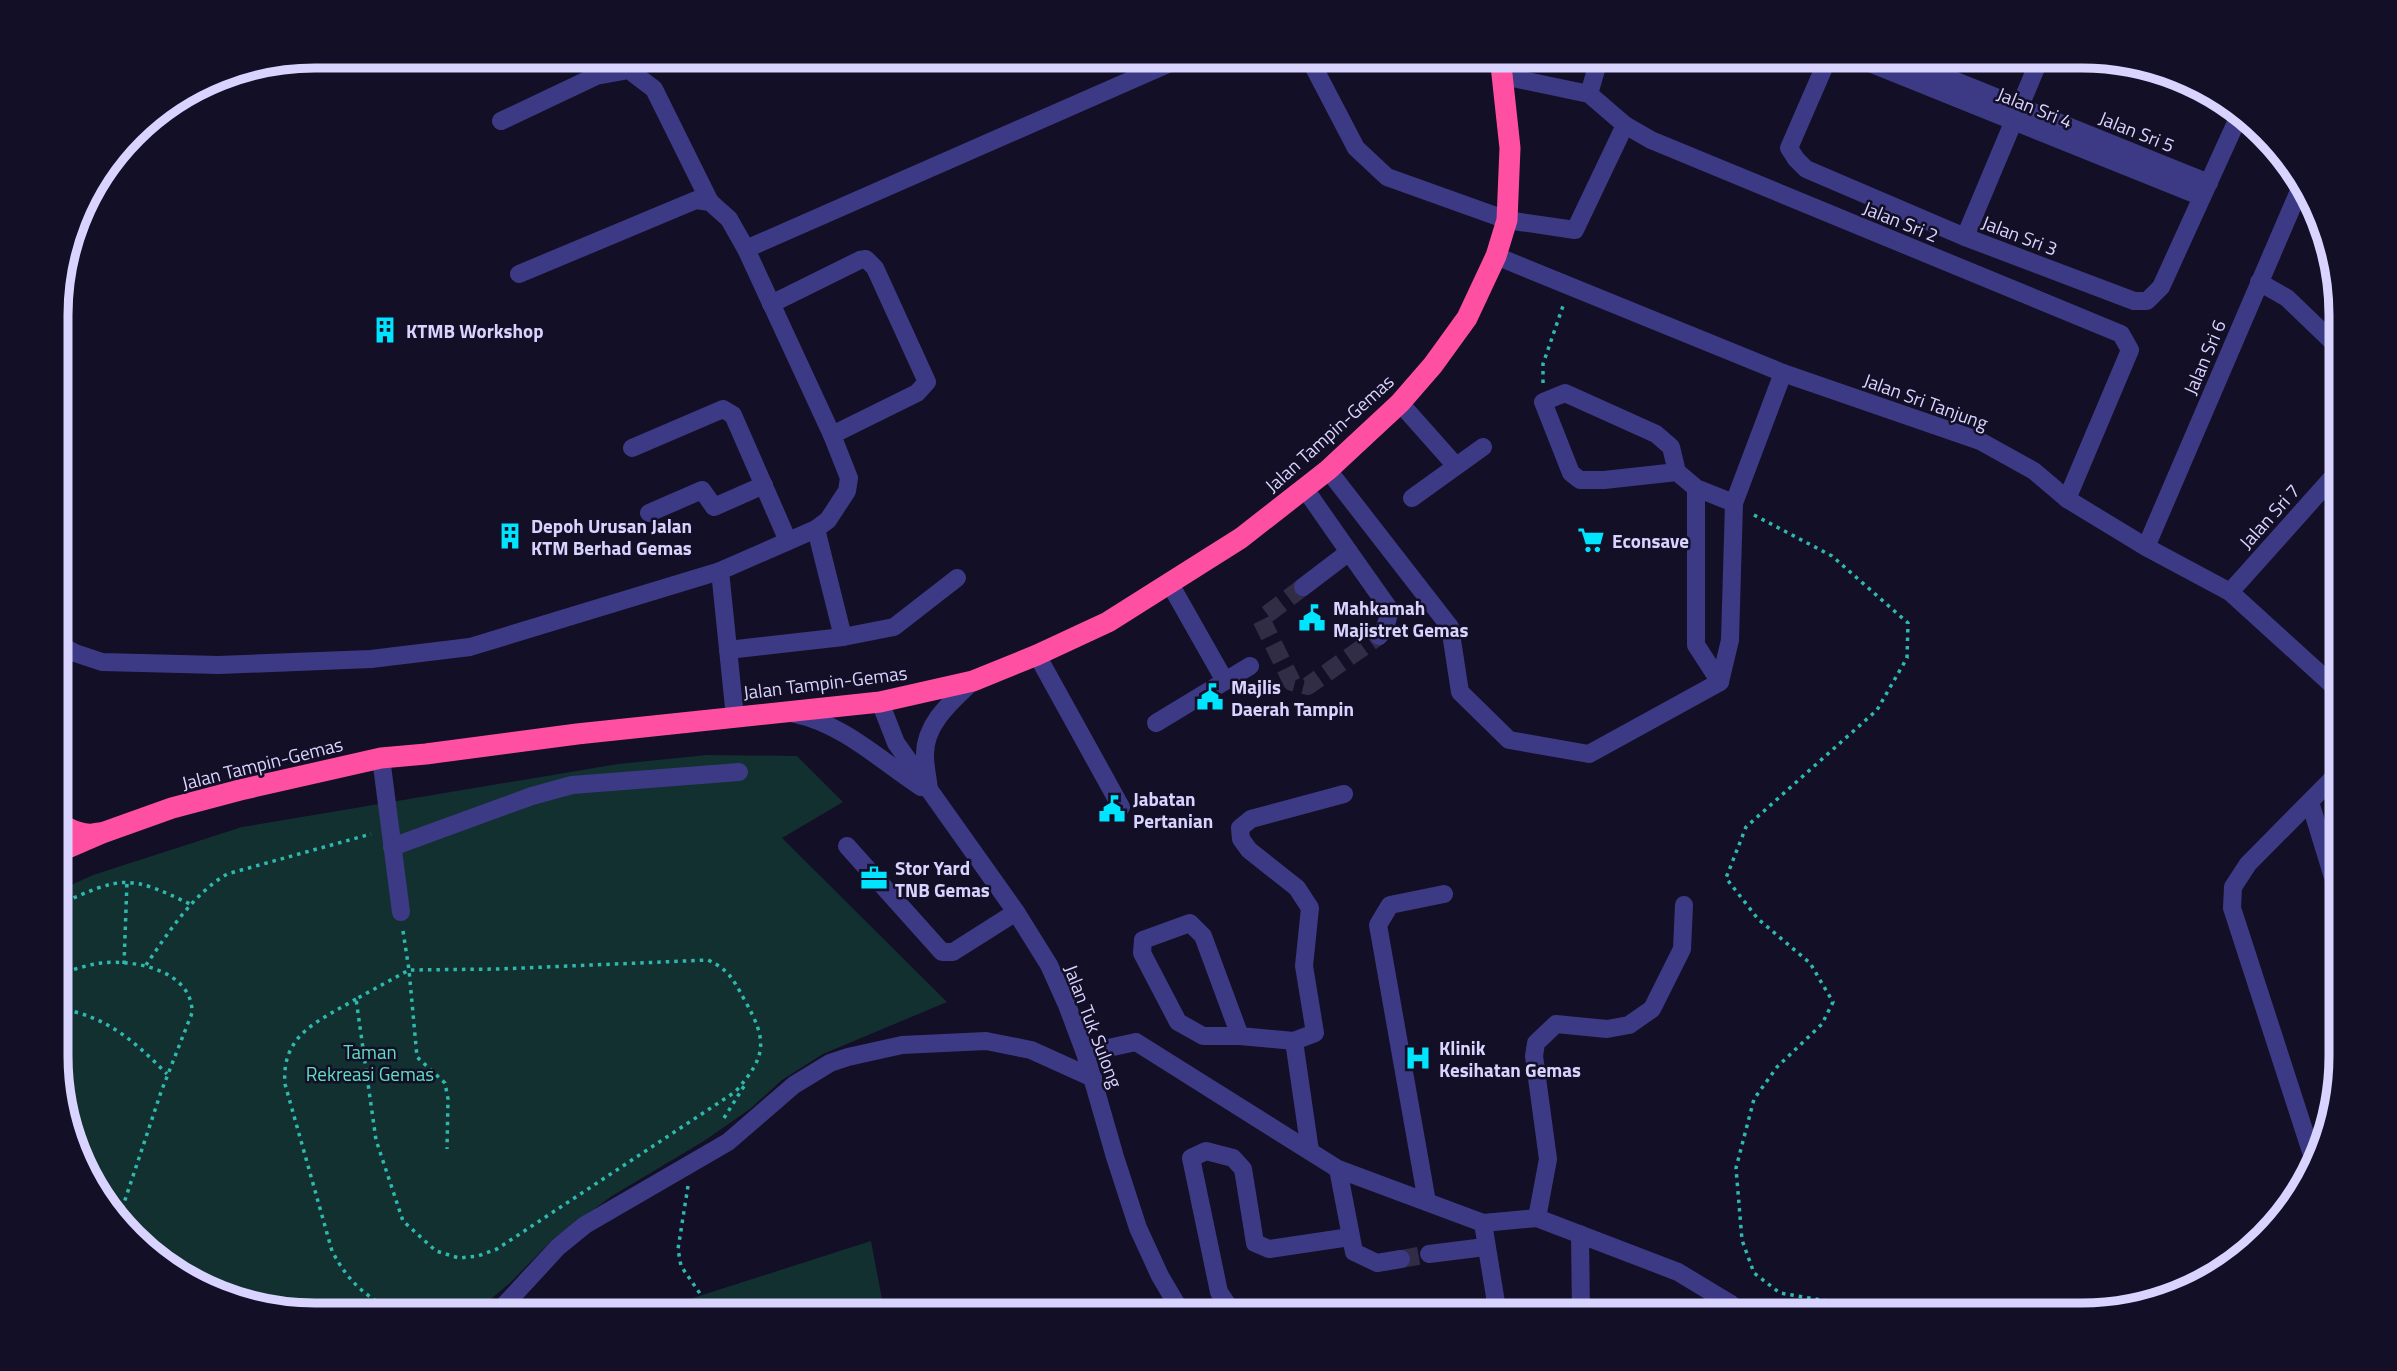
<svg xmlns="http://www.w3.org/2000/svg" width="2397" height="1371" font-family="'Titillium Web',sans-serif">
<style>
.green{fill:#12302f}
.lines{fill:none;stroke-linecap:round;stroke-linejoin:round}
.minor-tunnel{stroke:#312d47;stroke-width:18;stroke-dasharray:18 9;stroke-linecap:butt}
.path{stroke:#2fb8b0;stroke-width:3.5;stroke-dasharray:3.5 5;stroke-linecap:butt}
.minor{stroke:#3d3a85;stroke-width:18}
.highway{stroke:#ff4fa3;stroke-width:21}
.labels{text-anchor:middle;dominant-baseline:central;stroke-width:5;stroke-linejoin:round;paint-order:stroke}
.street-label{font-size:19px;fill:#d9d4ff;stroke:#130f26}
.poi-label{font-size:19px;font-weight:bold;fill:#d9d4ff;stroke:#130f26;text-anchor:start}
.park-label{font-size:19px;fill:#5fe0c0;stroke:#130f26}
.rim{fill:none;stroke:#d9d4ff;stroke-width:9}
</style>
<rect width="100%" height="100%" fill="#130f26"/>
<!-- green -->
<g class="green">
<path d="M707,755L797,756L843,802L782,838L947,1002L823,1054L782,1080L750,1109L704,1141L612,1196L553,1239L510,1283L486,1303L460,1315H315L186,1280L100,1200L58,1089V891L93,875L242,827L618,764Z"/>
<path d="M871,1241L885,1315H640Z"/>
</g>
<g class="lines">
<!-- minor-tunnel -->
<g class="minor-tunnel">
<path d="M1303,587L1261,619L1292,682L1308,686L1379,636"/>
<path d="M1401,1259L1429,1254"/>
</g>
<!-- path -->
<g class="path">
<path d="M1543,383V364L1564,303"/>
<path d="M1754,515L1832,556L1908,623L1907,658L1877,710L1746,827L1726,878L1758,919L1810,963L1833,1002L1822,1024L1777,1067L1754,1099L1736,1168L1742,1240L1754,1273L1780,1293L1909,1315"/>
<path d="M58,905C122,876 128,874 192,905"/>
<path d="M403,931L409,970L356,999L376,1140L403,1221L436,1251L459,1258L478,1256L497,1249L735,1092C767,1056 768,1041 744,999C733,979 729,970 708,960L499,969L409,970L417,1057L445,1083L448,1099L447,1149"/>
<path d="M124,964L127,882"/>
<path d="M146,965C168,933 193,894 227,874L371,834"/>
<path d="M58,975C72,970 86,965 101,963C135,959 193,971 192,1013L161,1092L119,1218"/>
<path d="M356,999C319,1021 281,1034 285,1084L332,1251C350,1285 366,1295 397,1315"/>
<path d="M58,1008C108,1017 133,1040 167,1074"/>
<path d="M724,1118L746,1083"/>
<path d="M688,1186L678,1249L681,1266L701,1295"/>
</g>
<!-- minor -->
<g class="minor">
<path d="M1308,56L1356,148L1387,177L1507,220L1575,230L1625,125"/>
<path d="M1829,56L1789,148L1796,159L1806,169L1965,237L2134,301H2147L2161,287L2239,116"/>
<path d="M1852,56L2202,197"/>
<path d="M1894,56L2209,183"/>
<path d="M1503,76L1589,94L1625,125L1651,140L2121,334L2130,350L2067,499"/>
<path d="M1589,94L1600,56"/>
<path d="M501,121L596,76L629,70L654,89L710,202"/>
<path d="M1965,237L2041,56"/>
<path d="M746,249L1186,56"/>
<path d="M1496,256L1783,373L1980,441L2034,471L2067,499L2146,547L2230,592L2340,692"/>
<path d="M519,274L696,200L710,202L729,219L746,249L832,435L849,478L847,491L828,520L816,529L720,571L735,717"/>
<path d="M2259,282L2287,298L2340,349"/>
<path d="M771,304L860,260L866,259L875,268L927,382L917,393L832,435"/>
<path d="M1400,403L1456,466"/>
<path d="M632,448L723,409L733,415L788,541"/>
<path d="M1328,470L1450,627L1460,692L1509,740L1589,754L1720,682L1730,640L1734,503L1783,373"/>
<path d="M1677,472L1604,480H1580L1571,473L1543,402L1565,393L1656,434L1671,447L1677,472L1696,488L1734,503"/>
<path d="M1696,488V645L1720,682"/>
<path d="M1305,489L1349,552"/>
<path d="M1412,498L1483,447"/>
<path d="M649,513L702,490L714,507L764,485"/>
<path d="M816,529L843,637"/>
<path d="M2146,547L2302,184"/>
<path d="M1170,584L1225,681"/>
<path d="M1303,587L1349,552L1390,610L1385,628L1379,636"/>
<path d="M2230,592L2340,469"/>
<path d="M58,644L75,653L102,662L219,665L371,659L470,647L720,571"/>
<path d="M728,650L843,637L894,627L957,578"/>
<path d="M1037,655L1121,807"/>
<path d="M880,702L896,743L1016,912L1049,965L1067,1005L1085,1053L1115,1157L1138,1228L1160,1276L1183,1315"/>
<path d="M795,714C843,724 880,760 921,787"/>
<path d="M1156,723L1250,666"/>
<path d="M381,758L401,912"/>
<path d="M929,790C928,779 925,767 925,756C924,724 952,701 973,681"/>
<path d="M2310,802L2340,900"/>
<path d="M847,846L942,952H953L1016,912"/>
<path d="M392,847L532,796L572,785L739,772"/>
<path d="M1240,1036L1203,936L1190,923L1143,940L1142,953L1178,1022L1203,1036H1240L1294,1041"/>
<path d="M1085,1053L1136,1042L1338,1169L1483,1223L1537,1218L1678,1272L1731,1304"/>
<path d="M1310,1151L1294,1041L1315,1033L1304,966L1310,908L1297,888L1249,850L1241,839L1240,828L1251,819L1344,794"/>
<path d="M2314,1161L2232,908L2233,887L2248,864L2340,771"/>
<path d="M1338,1169L1354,1252L1377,1263L1401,1259"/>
<path d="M1427,1202L1378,925L1390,905L1444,894"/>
<path d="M1537,1218L1548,1159L1534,1056L1536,1043L1556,1024L1607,1029L1629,1025L1652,1009L1682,949L1684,905"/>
<path d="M1483,1223L1498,1315"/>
<path d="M1580,1234L1581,1315"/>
<path d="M1429,1254L1485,1247"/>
<path d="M493,1315L498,1312L558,1247L585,1225L728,1142L794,1085L830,1063L848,1057L902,1045L986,1041L1031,1050L1093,1078"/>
<path d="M1234,1315L1219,1292L1191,1158L1206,1151L1233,1158L1243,1169L1255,1243L1269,1249L1350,1237"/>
</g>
<!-- highway -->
<g class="highway">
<path d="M58,823C71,830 84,837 99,833"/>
<path d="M58,852L102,833L172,808L240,790L381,758L426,754L577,734L880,702L973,681L1037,655L1108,622L1241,538L1328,470L1400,403L1433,365L1467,318L1496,256L1507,220L1510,148L1500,56"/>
</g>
</g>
<!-- icons -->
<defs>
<g id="building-bare" transform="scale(2.1)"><path d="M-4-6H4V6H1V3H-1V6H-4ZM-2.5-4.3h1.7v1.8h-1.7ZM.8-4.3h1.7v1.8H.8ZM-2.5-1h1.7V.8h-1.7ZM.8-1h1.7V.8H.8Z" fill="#00e5ff" stroke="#130f26" stroke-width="2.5" paint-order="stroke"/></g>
<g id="supermarket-bare" transform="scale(2.1)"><path d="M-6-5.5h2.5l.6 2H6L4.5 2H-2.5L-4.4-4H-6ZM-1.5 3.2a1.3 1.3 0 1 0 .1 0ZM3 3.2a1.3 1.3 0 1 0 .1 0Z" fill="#00e5ff" stroke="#130f26" stroke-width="2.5" paint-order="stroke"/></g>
<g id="civic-bare" transform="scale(2.1)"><path d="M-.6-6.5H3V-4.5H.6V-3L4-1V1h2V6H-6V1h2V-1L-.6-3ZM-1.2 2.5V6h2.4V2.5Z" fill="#00e5ff" stroke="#130f26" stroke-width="2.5" paint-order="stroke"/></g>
<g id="office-bare" transform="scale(2.1)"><path d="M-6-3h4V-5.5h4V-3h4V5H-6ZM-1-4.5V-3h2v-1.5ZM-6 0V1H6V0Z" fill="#00e5ff" stroke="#130f26" stroke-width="2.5" paint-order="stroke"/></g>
<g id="hospital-bare" transform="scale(2.1)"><path d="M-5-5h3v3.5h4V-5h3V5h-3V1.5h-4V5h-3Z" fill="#00e5ff" stroke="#130f26" stroke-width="2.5" paint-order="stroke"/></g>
</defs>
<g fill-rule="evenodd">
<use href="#building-bare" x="385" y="330"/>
<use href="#building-bare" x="510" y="536"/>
<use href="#supermarket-bare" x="1591" y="540"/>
<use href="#civic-bare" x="1312" y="618"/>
<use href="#civic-bare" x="1210" y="697"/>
<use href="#civic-bare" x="1112" y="809"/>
<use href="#office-bare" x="874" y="878"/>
<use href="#hospital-bare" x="1418" y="1058"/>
</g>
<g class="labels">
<!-- street labels -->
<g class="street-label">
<text transform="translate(2035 107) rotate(22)">Jalan Sri 4</text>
<text transform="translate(2137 131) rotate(22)">Jalan Sri 5</text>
<text transform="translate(1901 221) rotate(22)">Jalan Sri 2</text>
<text transform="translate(2020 235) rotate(21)">Jalan Sri 3</text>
<text transform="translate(2204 357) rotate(-67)">Jalan Sri 6</text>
<text transform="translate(1926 401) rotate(20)">Jalan Sri Tanjung</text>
<text transform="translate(1329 433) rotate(-42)">Jalan Tampin-Gemas</text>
<text transform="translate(2269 516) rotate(-48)">Jalan Sri 7</text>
<text transform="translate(825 682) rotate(-7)">Jalan Tampin-Gemas</text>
<text transform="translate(262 763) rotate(-14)">Jalan Tampin-Gemas</text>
<text transform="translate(1094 1026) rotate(69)">Jalan Tuk Sulong</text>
</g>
<!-- poi labels -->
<g class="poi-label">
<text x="406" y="330">KTMB Workshop</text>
<text x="531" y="525">Depoh Urusan Jalan<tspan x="531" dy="22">KTM Berhad Gemas</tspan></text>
<text x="1612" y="540">Econsave</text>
<text x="1333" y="607">Mahkamah<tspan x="1333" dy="22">Majistret Gemas</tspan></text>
<text x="1231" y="686">Majlis<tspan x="1231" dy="22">Daerah Tampin</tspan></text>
<text x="1133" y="798">Jabatan<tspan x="1133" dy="22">Pertanian</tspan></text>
<text x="895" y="867">Stor Yard<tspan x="895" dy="22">TNB Gemas</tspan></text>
<text x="1439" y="1047">Klinik<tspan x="1439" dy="22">Kesihatan Gemas</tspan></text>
</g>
<!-- park labels -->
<g class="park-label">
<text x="370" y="1051">Taman<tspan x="370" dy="22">Rekreasi Gemas</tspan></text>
</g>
</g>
<!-- crop -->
<path d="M0 0H2397V1371H0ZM315 68H2082A247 247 0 0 1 2329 315V1056A247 247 0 0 1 2082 1303H315A247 247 0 0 1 68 1056V315A247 247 0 0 1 315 68Z" fill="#130f26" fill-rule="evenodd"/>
<path class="rim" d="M315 68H2082A247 247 0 0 1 2329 315V1056A247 247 0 0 1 2082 1303H315A247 247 0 0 1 68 1056V315A247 247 0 0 1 315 68Z"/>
</svg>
